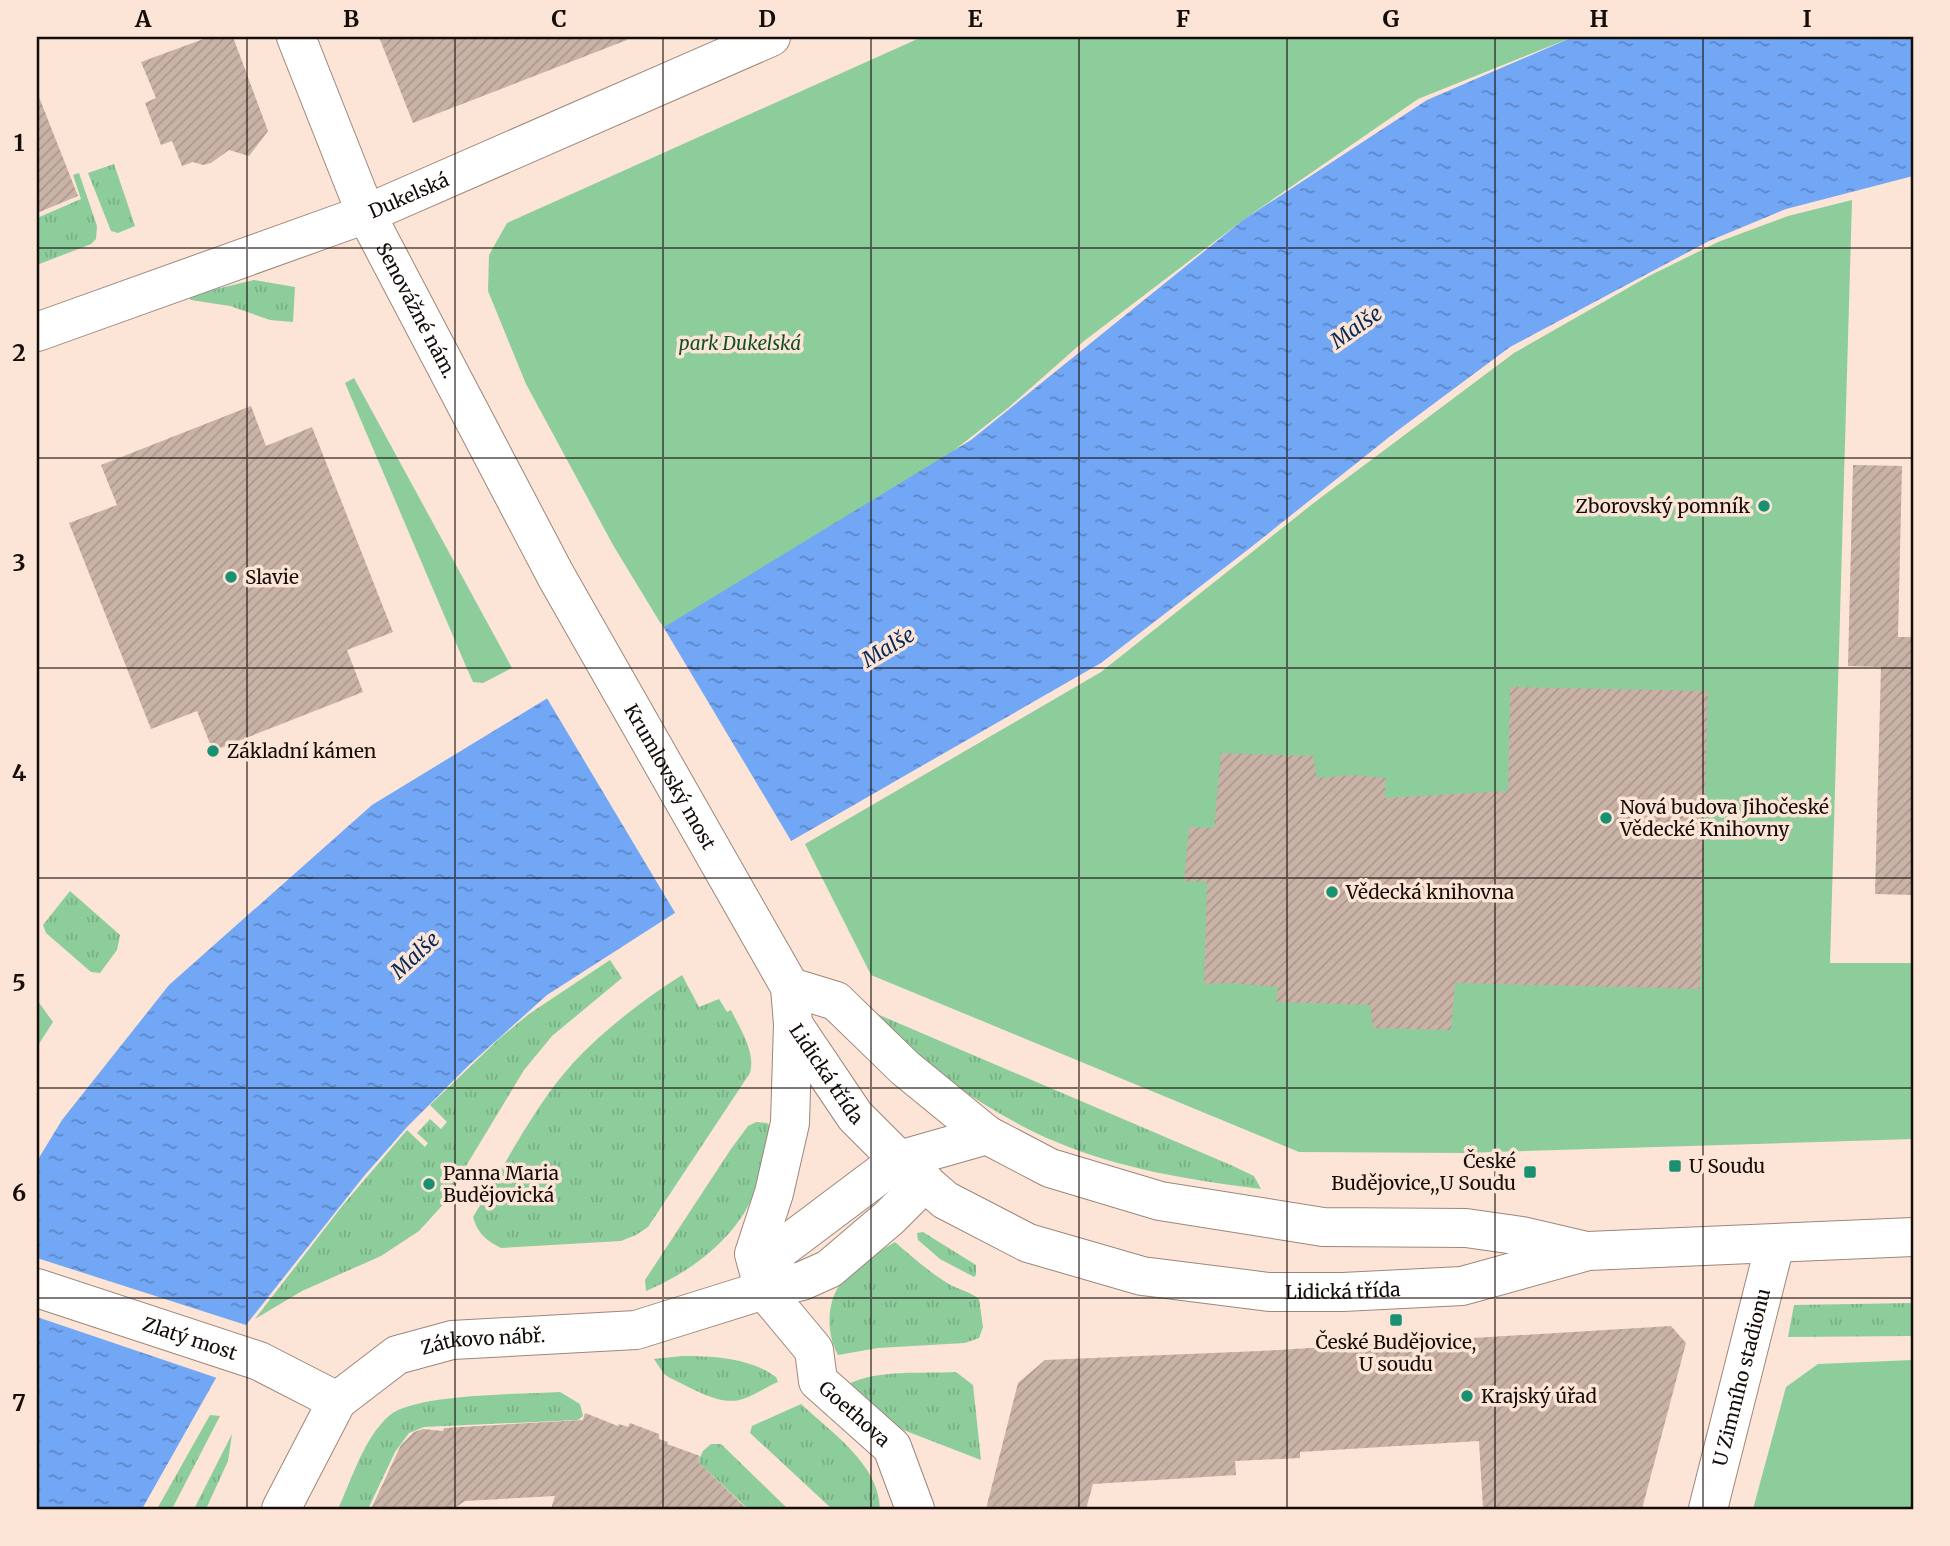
<svg xmlns="http://www.w3.org/2000/svg" width="1950" height="1546" font-family="Merriweather,serif">
<style>
.grass{fill:url(#grass-tufts)}
.green{fill:#8dcd9b}
.water{fill:url(#water-ripples)}
.pier{fill:#fce4d6}
.building{fill:url(#building-hatch)}
.lines{fill:none;stroke-linecap:round;stroke-linejoin:round}
.minor-casing{stroke:#9d877b;stroke-width:40}
.minor{stroke:#fff;stroke-width:38}
.grid{fill:none;stroke:#150d09;stroke-width:2;stroke-opacity:0.55}
.poi-dot{fill:#1a9073;stroke:#fce4d6;stroke-width:2.5}
.labels{text-anchor:middle;dominant-baseline:central;stroke-width:7;stroke-linejoin:round;paint-order:stroke}
.street-label{font-size:19px;fill:#150d09;stroke:#fce4d6}
.park-label{font-size:19px;font-style:italic;fill:#105228;stroke:#fce4d6}
.poi-label{font-size:19px;fill:#150d09;stroke:#fce4d6;text-anchor:start}
.water-label{font-size:21px;font-style:italic;fill:#072a5a;stroke:#fce4d6}
.neatline{fill:none;stroke:#150d09;stroke-width:2.5}
.grid-label{font-size:23px;text-anchor:middle;font-weight:bold;fill:#150d09}
</style>
<defs>
<pattern id="grass-tufts" width="24" height="20" patternUnits="userSpaceOnUse" patternTransform="scale(1.75)"><rect width="24" height="20" fill="#8dcd9b"/><path d="M3 7l-1-3M5 7V3M7 7l1-3M15 17l-1-3M17 17v-4M19 17l1-3" fill="none" stroke="#79af84"/></pattern>
<pattern id="water-ripples" width="26" height="14" patternUnits="userSpaceOnUse" patternTransform="scale(1.75)"><rect width="26" height="14" fill="#72a7f6"/><path d="M2 4q2-2 4 0t4 0M15 11q2-2 4 0t4 0" fill="none" stroke="#5c86c5"/></pattern>
<pattern id="building-hatch" width="6" height="6" patternUnits="userSpaceOnUse" patternTransform="scale(1.75)"><rect width="6" height="6" fill="#c9b2a6"/><path d="M-1 1l2-2M0 6l6-6M5 7l2-2" fill="none" stroke="#ac988e"/></pattern>
</defs>
<rect width="100%" height="100%" fill="#fce4d6"/>
<!-- grass -->
<g class="grass">
<path d="M114,164L135,226L118,233L111,231L88,173Z"/>
<path d="M79,173L97,226L96,239L91,244L37,265V218L81,199L73,175Z"/>
<path d="M254,280L295,287L293,322L270,320L230,306L191,300L187,296Z"/>
<path d="M70,891L120,935L117,950L100,973L91,972L46,933L43,925Z"/>
<path d="M610,960L622,978L552,1036L524,1070L466,1166L449,1198L419,1231L381,1256L302,1291L255,1319L343,1205L407,1130L425,1147L428,1143L417,1133L430,1119L441,1129L447,1122L430,1105L500,1038L529,1014Z"/>
<path d="M682,975L699,1007L719,999L727,1012L731,1010C740,1029 756,1052 750,1073L648,1227L636,1235L621,1241L501,1248C486,1240 478,1234 473,1217C504,1167 534,1106 573,1063C605,1029 643,1000 682,975Z"/>
<path d="M877,1014L1233,1166L1254,1176L1261,1189C1191,1180 1119,1169 1054,1141C1020,1127 986,1106 956,1086C927,1066 902,1038 877,1014Z"/>
<path d="M756,1122L767,1123L772,1128C766,1150 762,1176 753,1196C734,1240 689,1273 646,1291L645,1280L731,1149L748,1126Z"/>
<path d="M923,1232L976,1265V1275L974,1277L940,1259L918,1240L917,1233Z"/>
<path d="M895,1242C912,1257 929,1272 949,1284C959,1290 969,1291 979,1299L983,1327L979,1338L965,1343L878,1348L838,1355C827,1336 826,1305 839,1286C849,1271 879,1251 895,1242Z"/>
<path d="M1913,1303V1336L1788,1337L1794,1305Z"/>
<path d="M682,1356C714,1356 750,1358 776,1377L778,1382C766,1387 755,1395 743,1399C719,1407 691,1387 670,1378L664,1374L654,1359Z"/>
<path d="M956,1372L973,1385L981,1460L893,1426L848,1384C880,1369 921,1374 956,1372Z"/>
<path d="M560,1392L580,1404L583,1416L578,1420L424,1427L409,1433L395,1452L368,1509H338C352,1479 364,1437 390,1415C414,1394 524,1394 560,1392Z"/>
<path d="M801,1404C831,1432 879,1464 880,1509H832L750,1433L752,1426Z"/>
<path d="M210,1415L220,1416L172,1509H157Z"/>
<path d="M232,1434L228,1461L206,1509H194Z"/>
<path d="M711,1444H721L788,1509H748L698,1462L703,1451Z"/>
</g>
<!-- green -->
<g class="green">
<path d="M922,37H1573L1418,99L1243,220L1084,341L1008,408L947,456L664,629L613,545L526,384L488,291L489,255L507,223Z"/>
<path d="M1852,200L1830,963H1913V1139L1463,1153L1299,1152L871,975L805,844L1101,672L1315,502L1514,353L1649,276L1718,242L1788,216Z"/>
<path d="M354,378L512,668L483,683L473,682L465,664L345,383Z"/>
<path d="M37,1000L53,1022L37,1047Z"/>
<path d="M1913,1360V1509H1753L1786,1387L1818,1364Z"/>
</g>
<!-- water -->
<path class="water" d="M1573,37H1913V176L1786,209L1709,241L1510,347L1393,434L1250,548L1101,663L751,864L547,995L469,1065L407,1127L364,1176L246,1325L142,1509H37V1161L62,1120L169,985L372,805L971,440L1243,220L1427,100Z"/>
<!-- pier -->
<g class="pier">
<path d="M661,623L793,844L677,916L545,695Z"/>
<path d="M37,1258L246,1325L217,1378L37,1317Z"/>
</g>
<!-- building -->
<g class="building">
<path d="M209,37H233L268,131L249,156L229,150L211,163L203,165L193,162L182,166L172,141L161,145L145,103L156,98L141,62Z"/>
<path d="M379,37H627V40L413,123Z"/>
<path d="M37,97H39L78,196L37,213Z"/>
<path d="M251,406L266,446L312,427L393,632L347,650L363,692L213,751L197,711L151,729L69,523L117,505L101,465Z"/>
<path d="M1853,465L1902,466L1898,637H1913V895L1875,894L1881,667L1848,666Z"/>
<path d="M1510,687L1708,691L1700,989L1455,983L1451,1030L1373,1028L1370,1005L1276,1002L1278,987L1231,983L1204,984L1207,882L1184,881L1189,827L1214,828L1221,753L1313,756L1317,778L1353,775L1385,778V798L1508,791Z"/>
<path d="M1671,1326L1686,1343L1642,1509H1483L1479,1441L1300,1452V1458L1235,1461L1236,1475L1093,1484L1086,1509H986L1018,1383L1045,1360L1260,1351Z"/>
<path d="M585,1413L618,1426L619,1424L628,1427L630,1423L659,1434V1439L668,1442L667,1444L700,1456L698,1462L747,1509H551L555,1496L465,1501L453,1509H371L401,1445L414,1432L423,1429L443,1431L444,1428L583,1420Z"/>
</g>
<g class="lines">
<!-- minor casing -->
<g class="minor-casing">
<g id="minor">
<path id="s1" d="M296,37L366,214L556,576L790,987L793,1024L790,1123L774,1193L754,1254L764,1290L814,1350L818,1381L892,1447L915,1509"/>
<path id="s2" d="M37,332L366,214L771,37"/>
<path d="M790,987L836,1001L905,1068L987,1135L1050,1168L1160,1201L1323,1227L1466,1228L1522,1236L1582,1250"/>
<path id="s3" d="M793,1024L855,1116L899,1160L945,1200L1028,1243L1142,1276L1269,1292H1343L1462,1286L1588,1251L1913,1237"/>
<path id="s4" d="M37,1288L259,1361L337,1401"/>
<path d="M764,1290L778,1251L899,1160L987,1135"/>
<path id="s5" d="M281,1509L337,1401L397,1355L452,1340L636,1330L764,1290L802,1281L829,1269L889,1218L925,1182"/>
<path id="s6" d="M1708,1509L1775,1244"/>
</g>
</g>
<!-- minor -->
<use href="#minor" class="minor"/>
</g>
<!-- grid -->
<path class="grid" d="M247,37V1509M455,37V1509M663,37V1509M871,37V1509M1079,37V1509M1287,37V1509M1495,37V1509M1703,37V1509M37,248H1913M37,458H1913M37,668H1913M37,878H1913M37,1088H1913M37,1298H1913"/>
<!-- markers -->
<g class="poi-dot">
<circle cx="1764" cy="506" r="7"/>
<circle cx="231" cy="577" r="7"/>
<circle cx="213" cy="751" r="7"/>
<circle cx="1606" cy="818" r="7"/>
<circle cx="1332" cy="892" r="7"/>
<rect x="1668" y="1159" width="14" height="14" rx="3.5"/>
<rect x="1523" y="1165" width="14" height="14" rx="3.5"/>
<circle cx="429" cy="1184" r="7"/>
<rect x="1389" y="1313" width="14" height="14" rx="3.5"/>
<circle cx="1467" cy="1396" r="7"/>
</g>
<g class="labels">
<!-- street labels -->
<g class="street-label">
<text stroke="none"><textPath href="#s2" startOffset="396">Dukelská</textPath></text>
<text stroke="none"><textPath href="#s1" startOffset="299">Senovážné nám.</textPath></text>
<text stroke="none"><textPath href="#s1" startOffset="830">Krumlovský most</textPath></text>
<text stroke="none"><textPath href="#s3" startOffset="60">Lidická třída</textPath></text>
<text stroke="none"><textPath href="#s3" startOffset="648">Lidická třída</textPath></text>
<text stroke="none"><textPath href="#s4" startOffset="161">Zlatý most</textPath></text>
<text stroke="none"><textPath href="#s5" startOffset="285">Zátkovo nábř.</textPath></text>
<text stroke="none"><textPath href="#s6" startOffset="136">U Zimního stadionu</textPath></text>
<text stroke="none"><textPath href="#s1" startOffset="1540">Goethova</textPath></text>
</g>
<!-- park labels -->
<g class="park-label">
<text x="740" y="343">park Dukelská</text>
</g>
<!-- poi labels -->
<g class="poi-label">
<text x="1750" y="506" text-anchor="end">Zborovský pomník</text>
<text x="245" y="577">Slavie</text>
<text x="227" y="751">Základní kámen</text>
<text x="1620" y="807">Nová budova Jihočeské<tspan x="1620" dy="22">Vědecké Knihovny</tspan></text>
<text x="1346" y="892">Vědecká knihovna</text>
<text x="1516" y="1161" text-anchor="end">České<tspan x="1516" dy="22">Budějovice,,U Soudu</tspan></text>
<text x="1689" y="1166">U Soudu</text>
<text x="443" y="1173">Panna Maria<tspan x="443" dy="22">Budějovická</tspan></text>
<text x="1396" y="1342" text-anchor="middle">České Budějovice,<tspan x="1396" dy="22">U soudu</tspan></text>
<text x="1481" y="1396">Krajský úřad</text>
</g>
<!-- water labels -->
<g class="water-label">
<text transform="translate(1356 327) rotate(-35)">Malše</text>
<text transform="translate(888 647) rotate(-31)">Malše</text>
<text transform="translate(415 955) rotate(-43)">Malše</text>
</g>
</g>
<!-- border -->
<rect width="1950" height="1546" fill="none" stroke="#fce4d6" stroke-width="77"/>
<rect x="38" y="38" width="1874" height="1470" class="neatline"/>
<g class="grid-label">
<text x="143" y="27">A</text>
<text x="351" y="27">B</text>
<text x="559" y="27">C</text>
<text x="767" y="27">D</text>
<text x="975" y="27">E</text>
<text x="1183" y="27">F</text>
<text x="1391" y="27">G</text>
<text x="1599" y="27">H</text>
<text x="1807" y="27">I</text>
<text x="19" y="151">1</text>
<text x="19" y="361">2</text>
<text x="19" y="571">3</text>
<text x="19" y="781">4</text>
<text x="19" y="991">5</text>
<text x="19" y="1201">6</text>
<text x="19" y="1411">7</text>
</g>
</svg>
